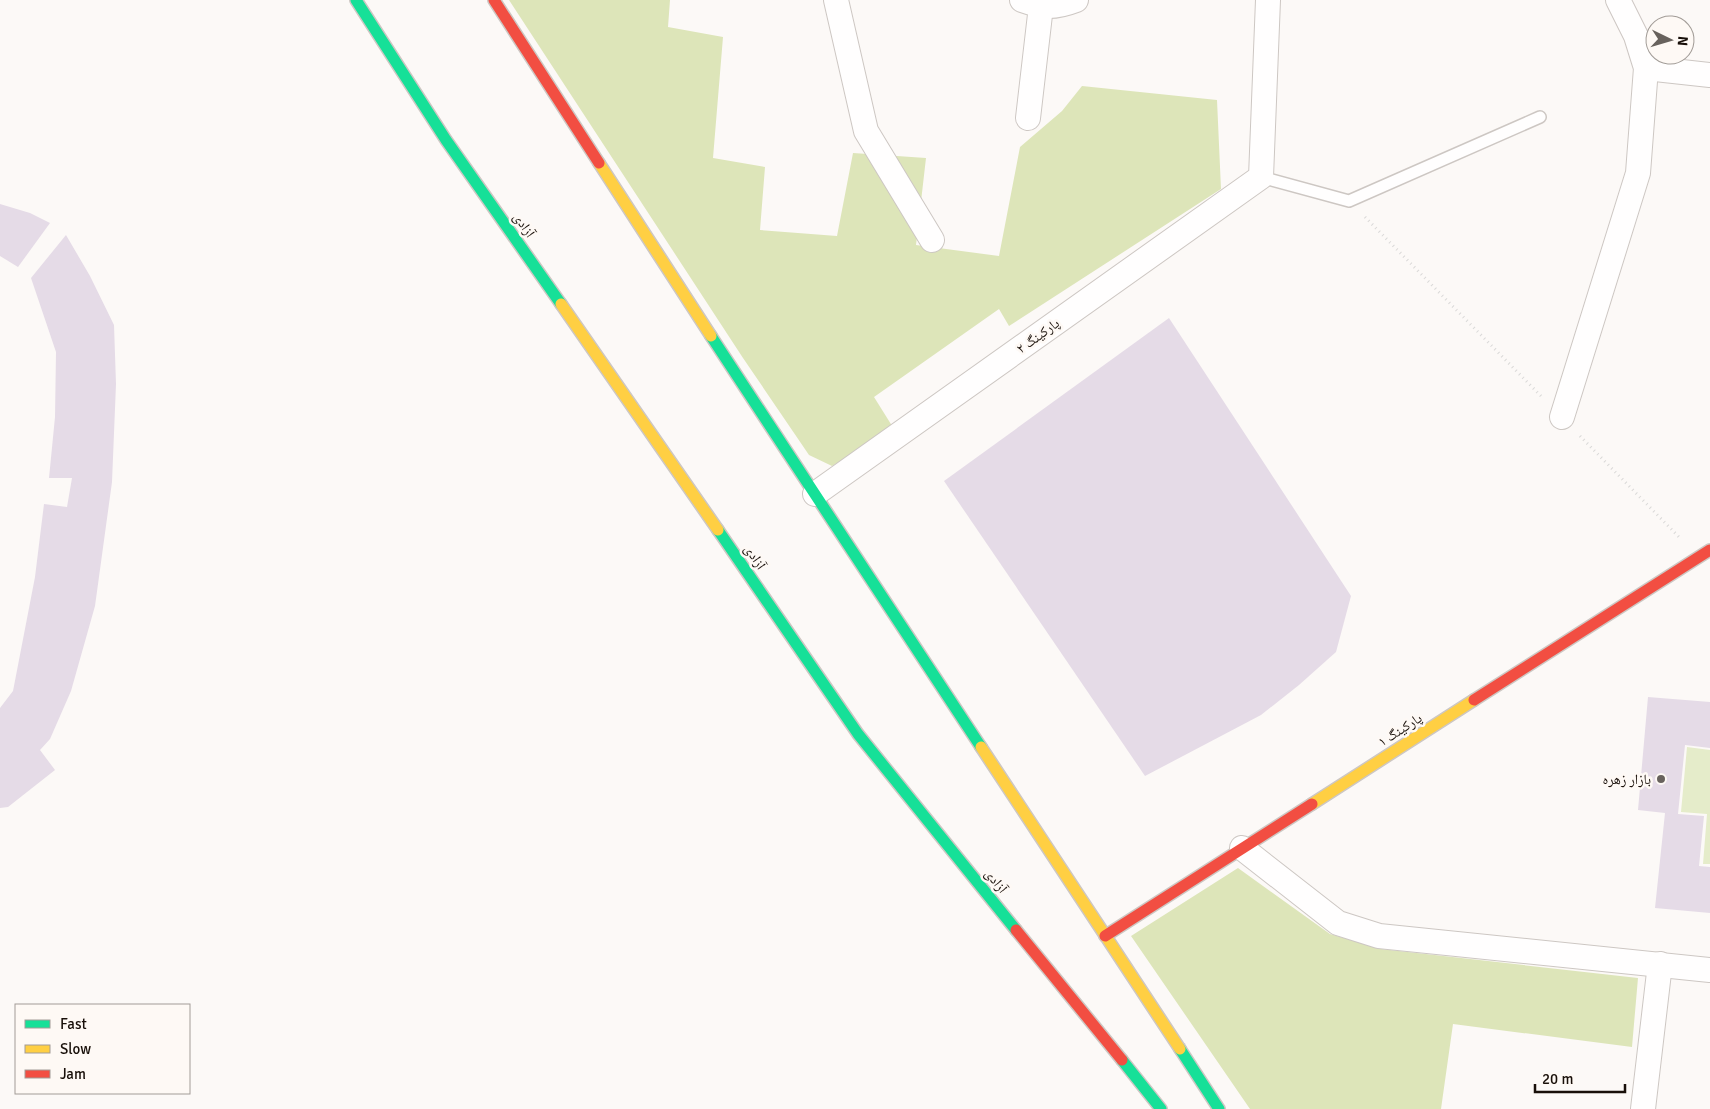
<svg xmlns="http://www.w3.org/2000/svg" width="1710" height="1109" font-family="Signika,'Noto Naskh Arabic',sans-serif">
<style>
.green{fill:#e5ecca}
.forest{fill:#dde5b9}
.building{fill:#e5dbe7}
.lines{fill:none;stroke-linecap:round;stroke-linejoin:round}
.lane-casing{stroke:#cdc7c3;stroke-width:14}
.street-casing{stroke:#cdc7c3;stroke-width:26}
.fast-casing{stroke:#cdc7c3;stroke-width:14}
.slow-casing{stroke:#cdc7c3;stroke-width:14}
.jam-casing{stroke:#cdc7c3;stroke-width:14}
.path{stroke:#dad9d8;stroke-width:3;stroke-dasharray:1 4;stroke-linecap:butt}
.lane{stroke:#fffefe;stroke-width:11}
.street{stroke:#fffefe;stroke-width:24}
.fast{stroke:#16e098;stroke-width:11}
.slow{stroke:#ffcf43;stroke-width:11}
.jam{stroke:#f24e42;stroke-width:11}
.poi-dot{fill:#68625d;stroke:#fef9f5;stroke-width:2}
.labels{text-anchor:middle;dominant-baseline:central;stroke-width:5;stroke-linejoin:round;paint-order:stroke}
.street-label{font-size:14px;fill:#19100a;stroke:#fef9f5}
.poi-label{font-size:14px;fill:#19100a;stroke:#fef9f5;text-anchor:end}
</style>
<rect width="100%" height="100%" fill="#fcf9f7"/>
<!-- green -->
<path class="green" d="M1687,747L1710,750V864H1703L1707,814L1681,812Z"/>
<!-- forest -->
<g class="forest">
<path d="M509,0H670L668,27L723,37L713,158L765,167L760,230L837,236L853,153L926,158L916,245L999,256L1020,147L1062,111L1082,86L1217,100L1221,189L1009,326L999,309L874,397L894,429L832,466L809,455L743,358Z"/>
<path d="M1238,868L1330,934L1381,949L1638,978L1632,1047L1453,1024L1441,1109H1250L1131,936Z"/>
</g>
<!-- building -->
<g class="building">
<path d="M0,204L30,213L50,223L18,267L0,256Z"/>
<path d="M66,235L90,276L114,325L116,384L112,482L95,606L71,691L50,739L40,750L55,770L8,807L0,808V708L13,691L35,577L44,504L67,507L72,478H49L55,417L56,352L31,278Z"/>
<path d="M1169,318L1351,596L1336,652L1299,685L1261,715L1145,776L944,481Z"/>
<path d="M1648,697L1710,702V748L1685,745L1678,814L1704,816L1699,866L1710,867V913L1655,908L1665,813L1638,810Z"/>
</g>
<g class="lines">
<!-- lane casing -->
<g class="lane-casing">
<path id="lane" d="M1261,177L1349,201L1540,117"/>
</g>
<!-- street casing -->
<g class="street-casing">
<g id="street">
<path d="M836,0L866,131L932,240"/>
<path d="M1022,0C1044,8 1055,8 1076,0"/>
<path d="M1646,68L1710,75"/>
<path d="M1028,118L1041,6"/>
<path d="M1562,417L1638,173L1646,68L1636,36L1618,0"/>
<path d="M815,494L1261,177L1268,0"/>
<path d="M1242,848L1338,923L1379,936L1710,970"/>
<path d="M1643,1109L1660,964"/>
</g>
</g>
<!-- fast casing -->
<g class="fast-casing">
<g id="fast">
<path d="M356,0L446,140L561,304"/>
<path d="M711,336L981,747"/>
<path d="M718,530L858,734L1016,930"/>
<path d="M1180,1049L1219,1109"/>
<path d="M1122,1060L1161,1109"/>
</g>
</g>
<!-- slow casing -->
<g class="slow-casing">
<g id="slow">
<path d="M599,163L711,336"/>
<path d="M561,304L718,530"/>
<path d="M981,747L1180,1049"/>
<path d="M1312,804L1474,700"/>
</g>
</g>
<!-- jam casing -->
<g class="jam-casing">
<g id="jam">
<path d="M494,0L599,163"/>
<path d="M1474,700L1710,550"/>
<path d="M1016,930L1122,1060"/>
<path d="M1105,936L1312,804"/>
</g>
</g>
<!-- path -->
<g class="path">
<path d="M1365,217L1541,396"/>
<path d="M1580,436L1679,537"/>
</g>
<!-- lane -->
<use href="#lane" class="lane"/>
<!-- street -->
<use href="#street" class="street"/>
<!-- fast -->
<use href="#fast" class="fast"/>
<!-- slow -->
<use href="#slow" class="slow"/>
<!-- jam -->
<use href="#jam" class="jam"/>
</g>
<!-- markers -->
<circle class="poi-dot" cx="1661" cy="779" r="5"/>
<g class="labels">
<!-- street labels -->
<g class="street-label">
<text transform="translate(524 225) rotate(55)">آزادی</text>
<text transform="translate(1038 336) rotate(-36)">پارکینگ ۲</text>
<text transform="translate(755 557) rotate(56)">آزادی</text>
<text transform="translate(1400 730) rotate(-33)">پارکینگ ۱</text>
<text transform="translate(996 881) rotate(51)">آزادی</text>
</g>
<!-- poi labels -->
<g class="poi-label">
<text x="1651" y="779">بازار زهره</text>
</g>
</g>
<!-- legend -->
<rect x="15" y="1004" width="175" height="90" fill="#fef9f5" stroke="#a29c97"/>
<rect x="25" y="1020" width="25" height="8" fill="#16e098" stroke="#a29c97"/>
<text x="60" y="1029" font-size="15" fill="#19100a">Fast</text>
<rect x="25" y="1045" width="25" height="8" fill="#ffcf43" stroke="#a29c97"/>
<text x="60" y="1054" font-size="15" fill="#19100a">Slow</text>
<rect x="25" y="1070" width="25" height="8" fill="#f24e42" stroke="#a29c97"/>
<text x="60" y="1079" font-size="15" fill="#19100a">Jam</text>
<!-- north arrow -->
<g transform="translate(1670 40) rotate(95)"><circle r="24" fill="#fef9f5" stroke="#a29c97"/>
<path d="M0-4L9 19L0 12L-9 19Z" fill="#68625d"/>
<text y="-8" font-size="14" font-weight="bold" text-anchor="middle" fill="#19100a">N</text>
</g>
<!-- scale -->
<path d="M1535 1084v8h90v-8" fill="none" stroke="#19100a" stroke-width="2.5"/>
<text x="1542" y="1084" font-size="15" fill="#19100a" stroke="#fef9f5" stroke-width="4" paint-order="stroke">20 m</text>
</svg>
